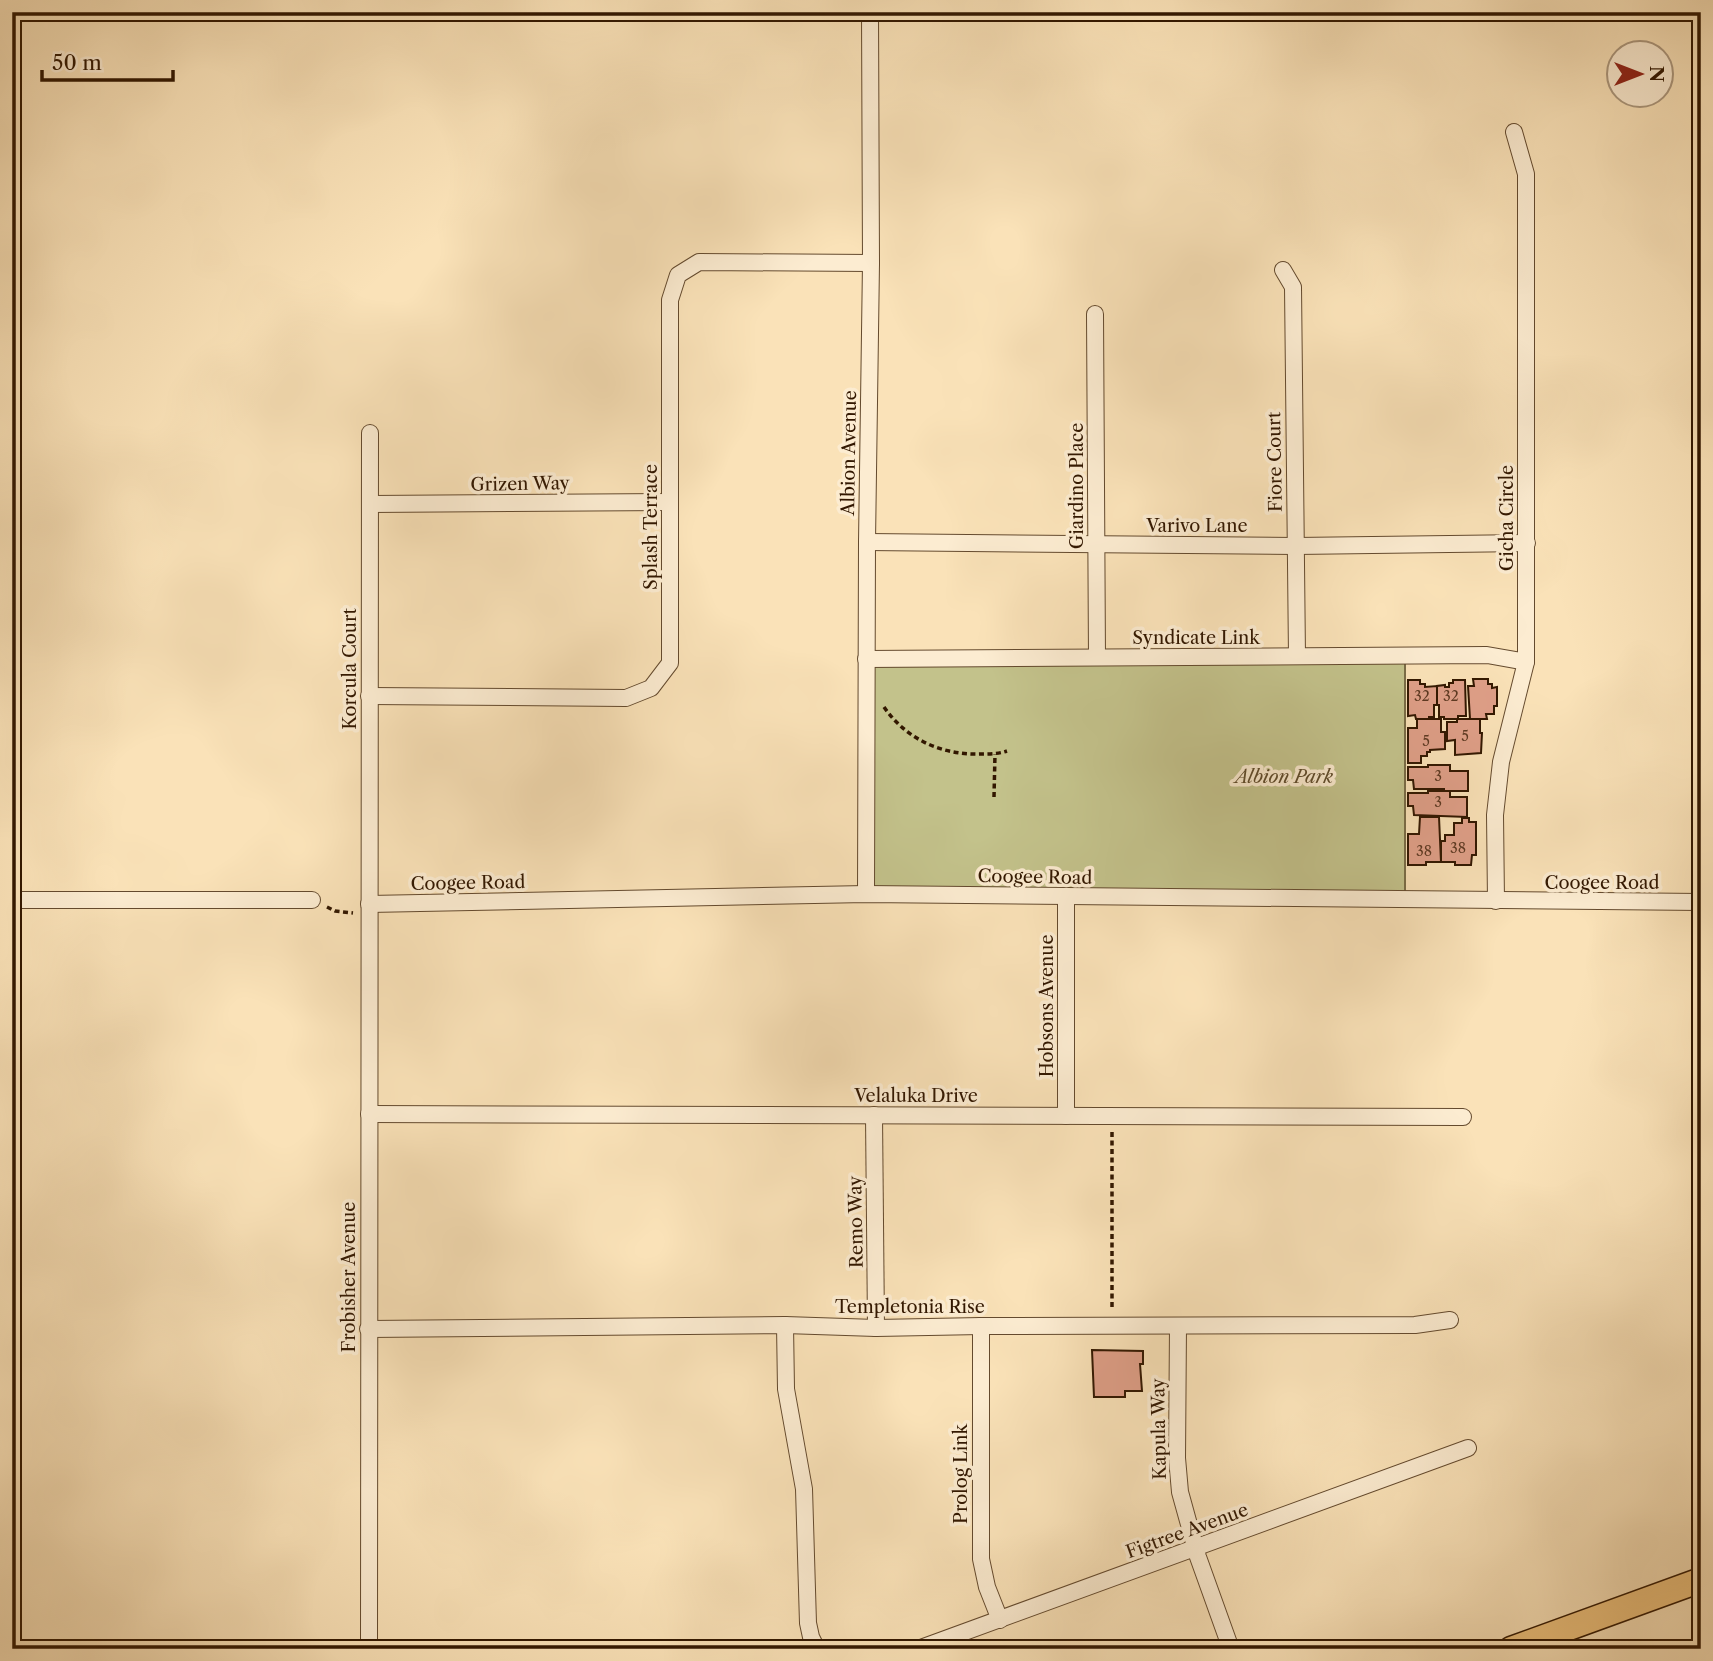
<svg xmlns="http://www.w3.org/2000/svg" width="1713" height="1661" font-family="'Libre Caslon Text',serif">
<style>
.green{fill:#c3c28b;stroke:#7a6c46;stroke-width:2}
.building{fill:#df9f88;stroke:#321700;stroke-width:2}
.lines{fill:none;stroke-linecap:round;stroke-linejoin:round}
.street-casing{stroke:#644a2e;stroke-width:18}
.primary-casing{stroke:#321700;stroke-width:27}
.path{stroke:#321700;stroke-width:3.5;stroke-dasharray:5 3.5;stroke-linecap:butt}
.street{stroke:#fcecd1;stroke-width:16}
.primary{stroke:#edc17c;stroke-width:24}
.labels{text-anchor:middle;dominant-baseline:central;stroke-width:7;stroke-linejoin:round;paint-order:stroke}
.number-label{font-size:14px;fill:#5d3922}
.street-label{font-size:18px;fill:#321700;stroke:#fcecd1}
.park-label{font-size:18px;font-style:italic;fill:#5e4a2a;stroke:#fcecd1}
</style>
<rect width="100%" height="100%" fill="#fae2b8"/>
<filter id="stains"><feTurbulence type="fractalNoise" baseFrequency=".00286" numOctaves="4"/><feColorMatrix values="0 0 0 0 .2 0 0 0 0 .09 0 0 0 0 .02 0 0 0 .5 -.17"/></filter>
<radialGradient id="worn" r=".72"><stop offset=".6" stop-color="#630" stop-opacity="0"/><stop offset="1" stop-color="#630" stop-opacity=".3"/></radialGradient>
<!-- green -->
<path class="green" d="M1405,655V900L866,894V659Z"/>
<!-- building -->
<g class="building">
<path d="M1473,679H1488V684H1492V688L1497,687V706H1494V714H1486L1487,719H1470L1468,686H1474Z"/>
<path d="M1408,680H1420V684H1425V687L1437,686V705H1434V717H1429V719H1416L1415,715L1408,716Z"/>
<path d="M1453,680H1465L1466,716H1458V719H1444V717H1439V705H1437V686L1445,685V687H1449V683H1453Z"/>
<path d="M1417,719H1441V732H1445V749L1430,750V752H1427V756H1421V763H1408V728H1417Z"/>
<path d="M1457,719H1480V733H1482L1481,753L1455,755V740L1447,741V722H1457Z"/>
<path d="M1428,765H1450V771H1468V791H1444V789H1414L1413,780H1408V767H1428Z"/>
<path d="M1428,791H1450V797H1467V817L1414,815L1413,806H1408V793H1428Z"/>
<path d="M1420,817H1439L1441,862H1426V865H1408V834H1419Z"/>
<path d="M1462,818H1469V822H1476V855H1472L1471,865H1455V862H1441V841H1445V835H1454V823H1462Z"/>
<path d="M1092,1350L1143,1351V1364H1140L1142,1391H1125V1397H1094Z"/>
</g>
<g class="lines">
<!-- street casing -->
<g class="street-casing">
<g id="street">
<path d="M1283,270L1293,287L1297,656"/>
<path d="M1095,314L1097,657"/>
<path d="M370,504L670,502"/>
<path d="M867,542L1296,546L1527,543"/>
<path d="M866,659L1487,655L1526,662"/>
<path d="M369,696L626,698L651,688L670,663V300L678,275L699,262L871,263"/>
<path d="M866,894L867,542L871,263L870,12"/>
<path d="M12,900H312"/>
<path d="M1496,901L1495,815L1501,762L1526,662V174L1514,132"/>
<path d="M369,904L866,894L1701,902"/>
<path d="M369,1114L1463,1117"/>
<path d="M874,1115L876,1328"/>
<path d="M1066,1116V896"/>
<path d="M785,1325L786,1389L804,1489L808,1623L811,1637L817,1649"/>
<path d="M981,1326V1559L987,1587L1000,1620"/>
<path d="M1178,1326L1177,1458L1180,1492L1198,1557L1231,1649"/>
<path d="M368,1329L785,1325L876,1328L981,1326L1415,1325L1450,1320"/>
<path d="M369,1649L370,433"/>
<path d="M918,1649L1468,1448"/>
</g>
</g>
<!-- primary casing -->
<g class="primary-casing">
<path id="primary" d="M1511,1649L1701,1580"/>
</g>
<!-- path -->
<g class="path">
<path d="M884,707C906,739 941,755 980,754C989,754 998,754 1007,751"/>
<path d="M994,797L995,754"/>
<path d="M327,907L335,911L353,913"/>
<path d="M1112,1132V1310"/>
</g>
<!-- street -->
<use href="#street" class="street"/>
<!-- primary -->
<use href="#primary" class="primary"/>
</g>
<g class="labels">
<!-- number labels -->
<g class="number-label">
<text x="1422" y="696">32</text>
<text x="1451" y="696">32</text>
<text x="1465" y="736">5</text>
<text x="1426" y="741">5</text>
<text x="1438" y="776">3</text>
<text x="1438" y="802">3</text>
<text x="1458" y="848">38</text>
<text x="1424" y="851">38</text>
</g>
<!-- street labels -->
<g class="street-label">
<text transform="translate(849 453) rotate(-89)">Albion Avenue</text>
<text transform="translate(1275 462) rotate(-91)">Fiore Court</text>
<text transform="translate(520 484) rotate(-1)">Grizen Way</text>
<text transform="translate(1077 486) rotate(-90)">Giardino Place</text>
<text transform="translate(1507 518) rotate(-90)">Gicha Circle</text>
<text x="1197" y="526">Varivo Lane</text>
<text transform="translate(651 527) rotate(-90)">Splash Terrace</text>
<text x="1196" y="638">Syndicate Link</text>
<text transform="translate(350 669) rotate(-90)">Korcula Court</text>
<text transform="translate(1035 877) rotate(1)">Coogee Road</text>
<text transform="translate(468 883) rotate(-1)">Coogee Road</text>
<text x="1602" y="883">Coogee Road</text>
<text transform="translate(1047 1006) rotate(-90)">Hobsons Avenue</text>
<text x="916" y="1096">Velaluka Drive</text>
<text transform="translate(856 1222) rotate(-91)">Remo Way</text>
<text transform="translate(349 1277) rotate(-90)">Frobisher Avenue</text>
<text x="910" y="1307">Templetonia Rise</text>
<text transform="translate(1159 1429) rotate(-91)">Kapula Way</text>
<text transform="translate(961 1474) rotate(-90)">Prolog Link</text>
<text transform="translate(1187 1531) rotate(-20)">Figtree Avenue</text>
</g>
<!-- park labels -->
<g class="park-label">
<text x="1284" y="777">Albion Park</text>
</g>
</g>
<!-- margin -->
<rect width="1713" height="1661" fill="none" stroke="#fae2b8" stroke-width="42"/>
<rect x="14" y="14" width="1685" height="1633" fill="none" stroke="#321700" stroke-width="3.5"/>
<rect x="21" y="21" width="1671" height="1619" fill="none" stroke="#321700" stroke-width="2"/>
<!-- north arrow -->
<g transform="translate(1640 74) rotate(90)"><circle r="33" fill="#fcecd1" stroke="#ab977d" stroke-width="2"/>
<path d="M0-5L12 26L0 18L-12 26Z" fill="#8f2418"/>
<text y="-10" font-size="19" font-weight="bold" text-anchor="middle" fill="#321700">N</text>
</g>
<!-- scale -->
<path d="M42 70v10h131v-10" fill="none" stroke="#321700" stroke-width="3.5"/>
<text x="52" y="70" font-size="21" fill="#321700" stroke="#fcecd1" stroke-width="5" paint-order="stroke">50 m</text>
<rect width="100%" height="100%" filter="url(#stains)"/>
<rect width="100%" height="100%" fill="url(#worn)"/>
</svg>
